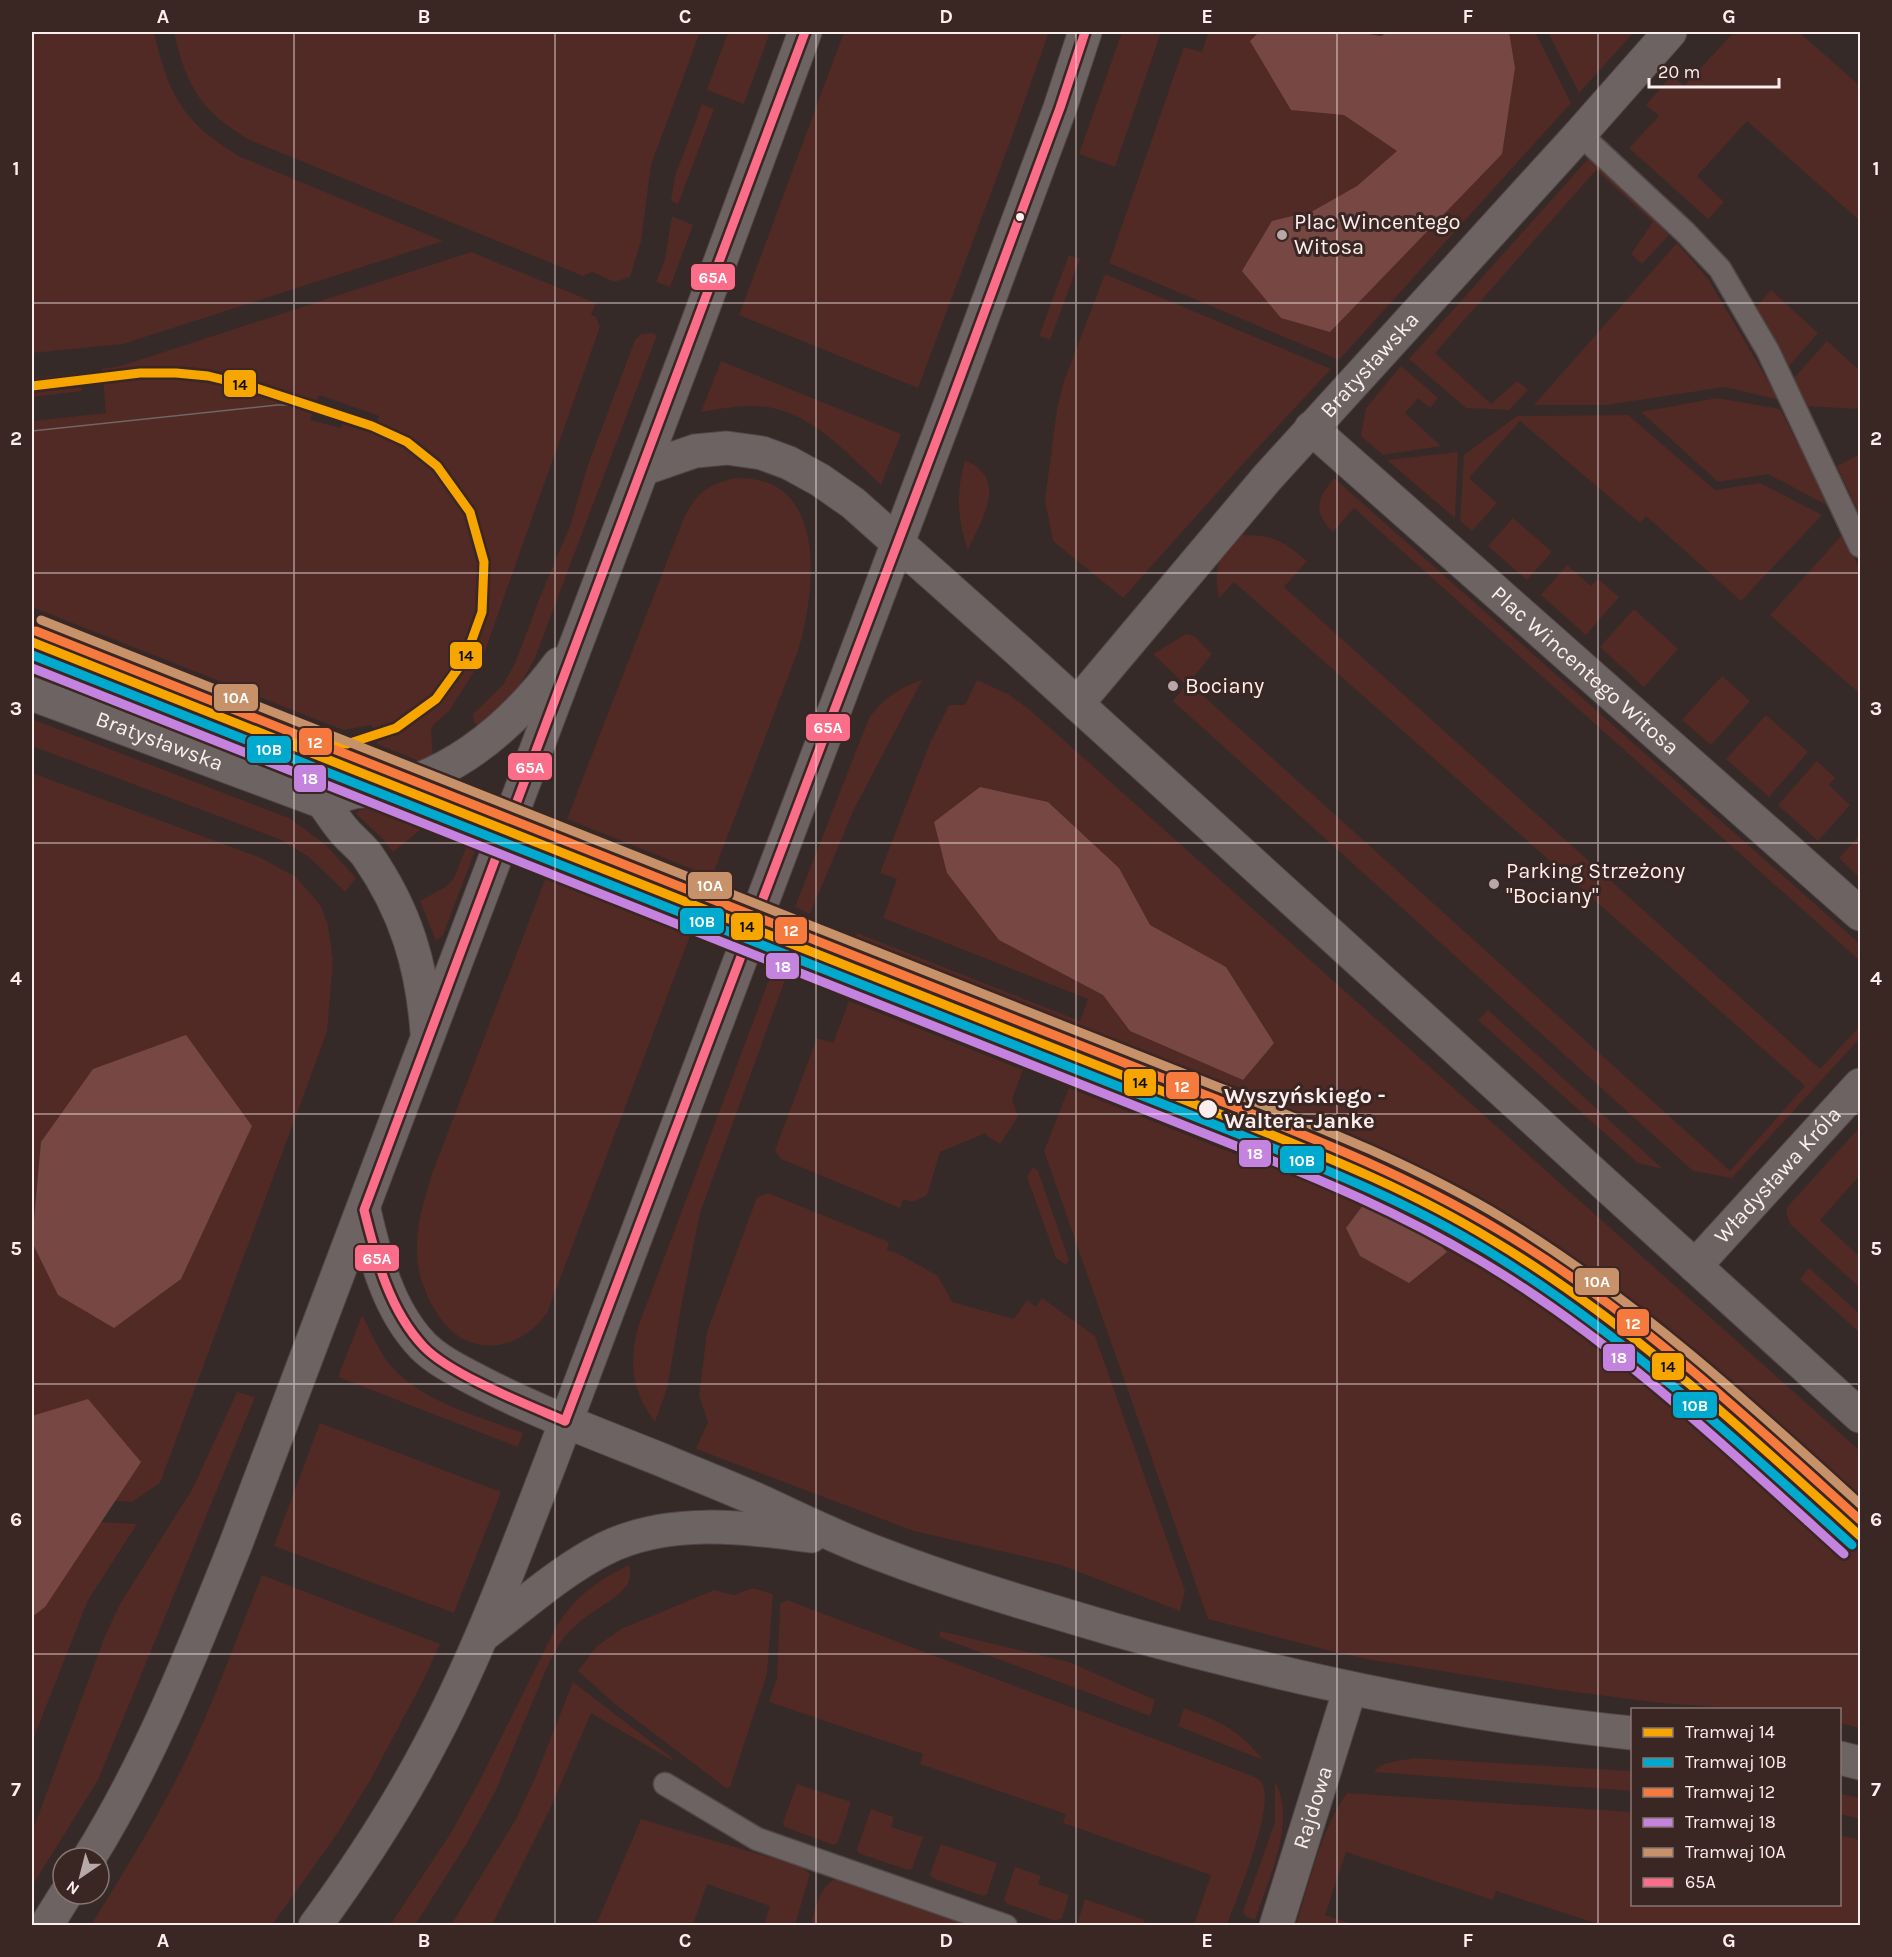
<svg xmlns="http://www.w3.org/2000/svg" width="1892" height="1957" font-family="Karla,sans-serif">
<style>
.green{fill:#512925;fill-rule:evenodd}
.forest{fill:#774843}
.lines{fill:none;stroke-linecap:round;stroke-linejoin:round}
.lane-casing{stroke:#514746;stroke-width:25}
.street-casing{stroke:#514746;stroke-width:35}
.secondary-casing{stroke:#514746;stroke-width:35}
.lane{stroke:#6c6362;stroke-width:22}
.street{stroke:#6c6362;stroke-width:33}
.secondary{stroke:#6c6362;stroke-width:33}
.tram{stroke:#706665;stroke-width:1.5}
.bus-1-casing{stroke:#3a2623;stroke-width:14}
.bus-1{stroke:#fb6d88;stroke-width:9}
.tram-1-casing{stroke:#3a2623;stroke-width:14}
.tram-2-casing{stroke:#3a2623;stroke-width:14}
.tram-3-casing{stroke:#3a2623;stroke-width:14}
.tram-4-casing{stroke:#3a2623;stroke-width:14}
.tram-5-casing{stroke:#3a2623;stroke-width:14}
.tram-1{stroke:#f7a600;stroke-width:9}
.tram-2{stroke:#00a9ce;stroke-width:9}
.tram-3{stroke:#f6793e;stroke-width:9}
.tram-4{stroke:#c483df;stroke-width:9}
.tram-5{stroke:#c7916a;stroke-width:9}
.grid{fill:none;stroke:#fceeec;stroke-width:1.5;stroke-opacity:0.55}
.bus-dot{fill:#fceeec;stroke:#3a2623;stroke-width:2}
.poi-dot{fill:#b6a9a7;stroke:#3a2623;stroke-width:2}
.labels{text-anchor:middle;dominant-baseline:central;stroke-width:6;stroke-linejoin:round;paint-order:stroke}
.poi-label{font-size:22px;fill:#fceeec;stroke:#3a2623;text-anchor:start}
.street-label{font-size:22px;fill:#fceeec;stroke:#3a2623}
.stop-label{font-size:22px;font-weight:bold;fill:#fceeec;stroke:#3a2623;text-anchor:start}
.line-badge{stroke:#3a2623;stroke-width:2}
.badge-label{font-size:16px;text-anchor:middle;font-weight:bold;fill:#fff}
.pale-badge-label{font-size:16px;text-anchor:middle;font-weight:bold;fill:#111}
.neatline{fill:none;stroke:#fceeec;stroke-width:2}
.grid-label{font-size:20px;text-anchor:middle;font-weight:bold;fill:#fceeec}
</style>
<rect width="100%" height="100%" fill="#352a28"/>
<!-- green -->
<g class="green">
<path d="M32,32H154C168,95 184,124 241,157L443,241L123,344L32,353Z"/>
<path d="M174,32H700L651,165L641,241L630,277L614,282L592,272L583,276L250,140C201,112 186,86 174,32Z"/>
<path d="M728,32H770L744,104L707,90Z"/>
<path d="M844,32H1049L1010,142L918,388L739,315Z"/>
<path d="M1122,32H1161L1115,167L1079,154Z"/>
<path d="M1200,32H1535L1571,103L1339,360L1109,263L1184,47L1202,52L1208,34Z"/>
<path d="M1548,32H1634L1579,93Z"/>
<path d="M1734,32H1799L1860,86V221L1747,121L1697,176L1724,202L1708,219L1629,148L1659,116L1646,105L1672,75L1684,86Z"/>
<path d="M702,104L714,109L678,204L671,201L675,176Z"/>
<path d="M1589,158L1653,218L1669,235L1642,264L1631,254L1653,222L1596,170L1435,353L1491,404L1517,381L1528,390L1509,410L1466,408L1409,359Z"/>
<path d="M672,216L693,225L670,287L656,282L665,259Z"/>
<path d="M1677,243L1709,280L1779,400L1725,387L1606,405H1534Z"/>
<path d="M471,252L596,303L591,315L596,317L600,327L482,659L449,711L434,724L431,731L433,758L424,763L377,744L372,725L343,730L32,607V421L106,413L102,369L121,366ZM319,395L379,416L376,425L346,415L341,428L310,420Z"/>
<path d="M1069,255L1080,259L1050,340L1039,336Z"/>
<path d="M1105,274L1331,369L1241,466L1123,598L1053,541L1045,500L1057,409L1064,381Z"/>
<path d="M1771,290L1818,333L1788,367L1755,308Z"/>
<path d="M652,333L657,335L535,658L516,692L480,729L474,722L473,714L503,685L516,661L540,597L570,526L588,465L635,340L641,334Z"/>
<path d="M1827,341L1860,371V403L1856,409L1808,406L1794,378Z"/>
<path d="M721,361L901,434L881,485C849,455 813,414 767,407C745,404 723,408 701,412Z"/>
<path d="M1401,366L1438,398L1430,408L1418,398L1405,413L1441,446L1383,455L1361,436L1366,408Z"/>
<path d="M78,373L82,391L32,397V378Z"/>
<path d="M1717,398L1780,409L1830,507L1768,474L1718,482L1641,412Z"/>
<path d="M1628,415L1715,490L1760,483L1822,515L1741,601L1646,516L1640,523L1520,421L1469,478L1497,503L1472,531L1460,521L1464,455L1517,416Z"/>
<path d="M1458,452L1455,518L1387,460Z"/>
<path d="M1860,454V515L1837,466Z"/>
<path d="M965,460C970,463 977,466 981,471C1002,492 977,528 968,550C957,519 956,492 965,460Z"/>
<path d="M735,478C754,478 774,481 787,495C823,531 811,607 798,651L712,877L567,819L685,515C699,491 708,485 735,478Z"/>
<path d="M1334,478L1860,944V961L1354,508L1333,532C1312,511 1317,499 1334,478Z"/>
<path d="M1513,518L1552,552L1527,580L1488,546Z"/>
<path d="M1843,534L1860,570V694L1770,615Z"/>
<path d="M1239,535C1274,535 1280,539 1307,561L1284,587L1820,1069L1860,1026V1038L1732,1178L1693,1171L1173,701L1186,685L1153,654L1186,634L1194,636L1212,654L1189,683L1730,1171L1805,1086L1234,582L1219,598C1213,568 1218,557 1239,535Z"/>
<path d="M1567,565L1591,586L1598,579L1619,597L1586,635L1541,595Z"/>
<path d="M1634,609L1678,649L1644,687L1600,647Z"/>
<path d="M32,652L211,723L207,733L32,667Z"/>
<path d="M1722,676L1750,701L1711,745L1682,720Z"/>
<path d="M922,680L854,809L810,914L795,907L869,718C884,698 899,688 922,680Z"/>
<path d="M977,680L1008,694L1030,710L1860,1451V1728L1840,1723V1710L1745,1709L1660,1703L1560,1690L1372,1660L1331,1651L1208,1619L1044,1151L1069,1088L1255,1162L1264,1140L842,972L857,933L1080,1021L1088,999L883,918L897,879L880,873L929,745L949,705H965Z"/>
<path d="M1766,715L1808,752L1769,797L1726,759Z"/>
<path d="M32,719L291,819L326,845L356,878L345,892L309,857L279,839L32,746Z"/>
<path d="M1817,761L1835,778L1829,785L1850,805L1818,841L1778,805Z"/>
<path d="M32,773L259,857L296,877L321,906L328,925L333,961L327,1032L160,1483L132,1502L32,1495Z"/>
<path d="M411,802L434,811L419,831L393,852L383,839L356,814L359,810Z"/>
<path d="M474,828L483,830L443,935L436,941L420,901L447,886L454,878Z"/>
<path d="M1860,835V878L1839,858Z"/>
<path d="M553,859L698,915L547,1313C528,1340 494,1355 463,1339C440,1327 424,1294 419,1270C412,1236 423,1202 433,1171Z"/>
<path d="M781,948L795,953L700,1213L682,1302L667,1389L655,1422C631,1390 629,1364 638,1327Z"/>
<path d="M849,1001L1023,1070L1012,1099L1018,1117L1000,1144L987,1136L986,1133L940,1152L927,1195L913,1202L903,1199L900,1208L781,1159L775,1150L817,1038L833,1043Z"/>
<path d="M1488,1010L1663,1169L1638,1163L1478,1020Z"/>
<path d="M1860,1127V1175L1820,1220L1860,1257V1288L1790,1224L1786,1211L1789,1205Z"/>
<path d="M1033,1167L1038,1171L1069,1260L1066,1265L1056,1258L1027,1177Z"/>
<path d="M768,1193L889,1242L887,1250L897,1253L938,1276L952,1302L1014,1319L1027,1300L1036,1307L1042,1298L1095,1336L1185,1591L1180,1611L1061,1565L914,1531L696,1449L708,1422L699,1396L707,1332L757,1197Z"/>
<path d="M1809,1268L1860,1314V1333L1800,1279Z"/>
<path d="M362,1315C371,1332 379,1352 392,1367C422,1402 481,1417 523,1433L518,1447L338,1377Z"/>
<path d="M237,1392L255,1397L98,1780L32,1886V1832L105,1636L120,1604L193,1488Z"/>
<path d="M320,1423L501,1492L454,1613L274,1546Z"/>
<path d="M32,1518L137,1524L88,1600L32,1742Z"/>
<path d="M629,1565C636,1588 612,1599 596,1610C585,1617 575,1625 567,1634C558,1644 553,1656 547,1667L496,1790L467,1843L415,1925H390L451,1833L481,1778L556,1627C577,1595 595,1582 629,1565Z"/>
<path d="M262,1575L440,1644L424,1679L371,1779L337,1834L272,1925H91C124,1872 157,1819 185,1762C214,1702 237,1637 262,1575Z"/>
<path d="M753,1588L773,1594L767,1674L730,1787L726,1788L615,1704L578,1671L597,1646L621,1629L714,1590L734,1595Z"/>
<path d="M787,1600L1242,1772C1249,1775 1258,1777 1262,1783C1276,1805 1236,1900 1227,1925H1194L1211,1875L1063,1823L1066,1814L920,1764L923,1754L769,1702L777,1678L780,1604Z"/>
<path d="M940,1631L1069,1662L1155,1700L1150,1716L939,1637Z"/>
<path d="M573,1682L672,1758L673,1761L591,1713L549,1811L492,1925H451L516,1819L535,1778Z"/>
<path d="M1184,1708C1221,1722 1238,1729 1263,1760L1178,1726Z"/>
<path d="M1414,1758L1632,1771V1791L1374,1772C1382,1761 1401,1761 1414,1758Z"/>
<path d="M1275,1782C1297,1821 1268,1881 1255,1920L1245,1916L1243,1912L1275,1822Z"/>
<path d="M797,1784L851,1802L838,1842L834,1845L785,1827L783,1823Z"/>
<path d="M1347,1793L1632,1812V1904H1840V1835L1860,1840V1925H1601L1496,1891L1493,1900L1346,1852L1325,1915L1354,1925H1296C1310,1882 1320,1831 1347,1793Z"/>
<path d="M1840,1794L1860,1798V1819L1840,1814Z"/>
<path d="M871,1809L894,1817L891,1827L923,1837L912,1869L908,1870L858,1853L857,1849Z"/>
<path d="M641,1819L802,1867L810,1874L795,1925H764L770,1906L707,1884L693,1925H596Z"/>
<path d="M941,1844L997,1863L987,1894L983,1896L932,1878L930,1874Z"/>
<path d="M1015,1867L1041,1876L1038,1884L1069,1895L1062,1918L1056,1921L1007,1904L1004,1900Z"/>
<path d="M836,1879H841L967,1925L810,1926C816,1909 819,1886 836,1879Z"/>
<path d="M1085,1899L1145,1920L1143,1925H1079L1078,1922Z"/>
</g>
<!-- forest -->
<g class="forest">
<path d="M1259,32H1356L1381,36L1388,32H1509L1515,68L1502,154L1330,332L1281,318L1242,271L1272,221L1313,211L1357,186L1397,151L1344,115L1291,110L1250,41Z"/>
<path d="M980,787L1048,802L1119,868L1150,925L1226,967L1274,1043L1243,1080L1130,1031L1103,995L999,940L947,873L934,822Z"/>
<path d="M186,1035L252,1126L181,1279L114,1328L58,1295L32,1242L41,1142L93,1069Z"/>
<path d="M1364,1204L1405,1209L1447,1252L1409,1283L1360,1256L1346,1228Z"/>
<path d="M88,1399L141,1462L45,1607L32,1617V1416Z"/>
</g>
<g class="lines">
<!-- lane casing -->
<g class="lane-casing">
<g id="lane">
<path d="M1580,134L1686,233L1720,269L1768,351L1860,546"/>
<path d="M665,1784L757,1839L1006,1926"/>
</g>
</g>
<!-- street casing -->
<g class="street-casing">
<g id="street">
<path id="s1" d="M1311,428L1860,914"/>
<path id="s2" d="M1077,704L1267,478L1580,134L1670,32"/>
<path id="s3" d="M1695,1266L1860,1085"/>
<path id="s4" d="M1276,1926L1350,1689"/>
</g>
</g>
<!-- secondary casing -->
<g class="secondary-casing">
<g id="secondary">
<path d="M643,469L695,451L727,448L762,453L789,463L820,480L853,503L1019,651L1860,1416"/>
<path id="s5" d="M32,694L323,802C330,812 337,823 345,832C352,840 361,847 367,855C406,911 422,966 427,1032"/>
<path d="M323,802C333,799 344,794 354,792C369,790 382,791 396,787C464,768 518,719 559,664"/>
<path d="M364,1210C375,1257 388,1310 423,1346C438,1361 459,1371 478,1381C537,1412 600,1435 662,1460C695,1474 729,1487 762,1502C801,1520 839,1539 880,1554C955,1583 1034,1606 1112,1629C1283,1677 1456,1715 1632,1733"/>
<path d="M482,1636C521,1607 560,1571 604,1549C668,1517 744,1527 811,1536"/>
<path d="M1840,1758L1860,1763"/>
<path d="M89,1858C150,1760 192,1653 235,1546L692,338L805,32"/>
<path d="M46,1926L66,1894"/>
<path d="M315,1926C359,1866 400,1803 434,1737C480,1649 515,1554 551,1461L951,402L1060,108L1085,32"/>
</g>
</g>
<!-- lane -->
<use href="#lane" class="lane"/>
<!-- street -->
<use href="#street" class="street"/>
<!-- secondary -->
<use href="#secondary" class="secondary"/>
<!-- tram -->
<path class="tram" d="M32,431L277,405H293L331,413"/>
<!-- bus-1 casing -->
<g class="bus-1-casing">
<g id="bus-1">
<path d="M565,1421C528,1405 451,1375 424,1347C389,1310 376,1258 364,1210L805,32"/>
<path d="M565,1421L951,402L1060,108L1085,32"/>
</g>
</g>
<!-- bus-1 -->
<use href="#bus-1" class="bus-1"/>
<!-- tram-1 casing -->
<g class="tram-1-casing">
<g id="tram-1">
<path d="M32,386L140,373H176L208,376L253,387L372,426L407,442L437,466L470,512L484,562L482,612L465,659L436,699L396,728L347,744L291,742"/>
<path d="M32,642L1245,1124C1330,1158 1414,1192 1492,1240C1628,1321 1743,1430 1860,1536"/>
</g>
</g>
<!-- tram-2 casing -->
<g class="tram-2-casing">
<path id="tram-2" d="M32,655L1241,1135C1325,1169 1410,1203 1488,1251C1622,1333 1736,1440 1852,1545"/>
</g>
<!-- tram-3 casing -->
<g class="tram-3-casing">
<path id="tram-3" d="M36,631L1213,1098C1310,1137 1407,1175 1497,1229C1631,1308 1745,1416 1860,1520"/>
</g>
<!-- tram-4 casing -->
<g class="tram-4-casing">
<path id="tram-4" d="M32,668L1236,1146C1320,1179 1402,1214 1479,1260C1614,1340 1728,1449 1844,1554"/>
</g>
<!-- tram-5 casing -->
<g class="tram-5-casing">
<path id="tram-5" d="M41,620L1218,1087C1316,1126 1416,1165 1506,1220C1636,1300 1748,1402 1860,1504"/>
</g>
<!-- tram-1 -->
<use href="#tram-1" class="tram-1"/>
<!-- tram-2 -->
<use href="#tram-2" class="tram-2"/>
<!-- tram-3 -->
<use href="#tram-3" class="tram-3"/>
<!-- tram-4 -->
<use href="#tram-4" class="tram-4"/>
<!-- tram-5 -->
<use href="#tram-5" class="tram-5"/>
</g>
<!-- grid -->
<path class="grid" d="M294,32V1926M555,32V1926M816,32V1926M1076,32V1926M1337,32V1926M1598,32V1926M32,303H1860M32,573H1860M32,843H1860M32,1114H1860M32,1384H1860M32,1654H1860"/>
<!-- markers -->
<g class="bus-dot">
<circle cx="1020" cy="217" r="5"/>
<circle cx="1208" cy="1109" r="10"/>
</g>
<g class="poi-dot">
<circle cx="1282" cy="235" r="6"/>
<circle cx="1173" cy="686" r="6"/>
<circle cx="1494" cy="884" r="6"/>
</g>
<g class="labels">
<!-- poi labels -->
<g class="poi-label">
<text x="1294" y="222">Plac Wincentego<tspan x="1294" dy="25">Witosa</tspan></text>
<text x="1185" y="686">Bociany</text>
<text x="1506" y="871">Parking Strzeżony<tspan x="1506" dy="25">"Bociany"</tspan></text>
</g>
<!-- street labels -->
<g class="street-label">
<text stroke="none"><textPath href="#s2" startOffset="448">Bratysławska</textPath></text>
<text stroke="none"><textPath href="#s1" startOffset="366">Plac Wincentego Witosa</textPath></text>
<text stroke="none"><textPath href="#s5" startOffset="136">Bratysławska</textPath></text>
<text stroke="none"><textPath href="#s3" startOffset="123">Władysława Króla</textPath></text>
<text stroke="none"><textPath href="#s4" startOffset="124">Rajdowa</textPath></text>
</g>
<!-- stop labels -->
<g class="stop-label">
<text x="1224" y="1096">Wyszyńskiego -<tspan x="1224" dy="25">Waltera-Janke</tspan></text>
</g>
</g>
<g class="line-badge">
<rect x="690" y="263" width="46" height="28" rx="6" fill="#fb6d88"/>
<rect x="223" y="369" width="34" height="29" rx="6" fill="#f7a600"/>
<rect x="449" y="641" width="34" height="29" rx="6" fill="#f7a600"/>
<rect x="213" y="683" width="46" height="29" rx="6" fill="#c7916a"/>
<rect x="805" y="713" width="46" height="29" rx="6" fill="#fb6d88"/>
<rect x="298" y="727" width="35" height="29" rx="6" fill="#f6793e"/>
<rect x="246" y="735" width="46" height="29" rx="6" fill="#00a9ce"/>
<rect x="507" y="752" width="46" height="29" rx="6" fill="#fb6d88"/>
<rect x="293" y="764" width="34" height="29" rx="6" fill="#c483df"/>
<rect x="687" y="871" width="46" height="29" rx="6" fill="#c7916a"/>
<rect x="679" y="907" width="46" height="28" rx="6" fill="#00a9ce"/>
<rect x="730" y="912" width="34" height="29" rx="6" fill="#f7a600"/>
<rect x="774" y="916" width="34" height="29" rx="6" fill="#f6793e"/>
<rect x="765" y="952" width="35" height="28" rx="6" fill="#c483df"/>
<rect x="1123" y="1068" width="34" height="29" rx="6" fill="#f7a600"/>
<rect x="1165" y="1071" width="35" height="29" rx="6" fill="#f6793e"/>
<rect x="1238" y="1139" width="34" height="29" rx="6" fill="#c483df"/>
<rect x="1279" y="1145" width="46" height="29" rx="6" fill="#00a9ce"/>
<rect x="354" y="1244" width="46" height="28" rx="6" fill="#fb6d88"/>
<rect x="1574" y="1267" width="46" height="29" rx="6" fill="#c7916a"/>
<rect x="1616" y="1308" width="34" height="29" rx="6" fill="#f6793e"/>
<rect x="1602" y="1343" width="34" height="29" rx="6" fill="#c483df"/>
<rect x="1651" y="1352" width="34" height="29" rx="6" fill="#f7a600"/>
<rect x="1672" y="1391" width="46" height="28" rx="6" fill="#00a9ce"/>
</g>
<g class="badge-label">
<text x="713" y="283">65A</text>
<text x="236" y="703">10A</text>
<text x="828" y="733">65A</text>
<text x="315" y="748">12</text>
<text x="269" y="755">10B</text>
<text x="530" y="773">65A</text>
<text x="310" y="784">18</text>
<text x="710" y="891">10A</text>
<text x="702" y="927">10B</text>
<text x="791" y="936">12</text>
<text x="783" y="972">18</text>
<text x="1182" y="1092">12</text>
<text x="1255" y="1159">18</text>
<text x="1302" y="1166">10B</text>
<text x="377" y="1264">65A</text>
<text x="1597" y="1287">10A</text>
<text x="1633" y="1329">12</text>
<text x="1619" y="1363">18</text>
<text x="1695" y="1411">10B</text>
</g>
<g class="pale-badge-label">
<text x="240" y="390">14</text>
<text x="466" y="661">14</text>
<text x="747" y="932">14</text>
<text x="1140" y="1088">14</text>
<text x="1668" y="1372">14</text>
</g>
<!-- border -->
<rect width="1892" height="1957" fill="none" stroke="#3a2623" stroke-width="66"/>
<!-- legend -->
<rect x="1631" y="1708" width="210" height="198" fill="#3a2623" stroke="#887673" stroke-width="1.5"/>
<rect x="1643" y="1728" width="30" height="9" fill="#f7a600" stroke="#887673" stroke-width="1.5"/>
<text x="1685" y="1738" font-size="18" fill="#fceeec">Tramwaj 14</text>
<rect x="1643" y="1758" width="30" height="9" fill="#00a9ce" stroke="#887673" stroke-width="1.5"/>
<text x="1685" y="1768" font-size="18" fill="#fceeec">Tramwaj 10B</text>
<rect x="1643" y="1788" width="30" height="9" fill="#f6793e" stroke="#887673" stroke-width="1.5"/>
<text x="1685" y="1798" font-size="18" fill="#fceeec">Tramwaj 12</text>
<rect x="1643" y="1818" width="30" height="9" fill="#c483df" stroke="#887673" stroke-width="1.5"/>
<text x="1685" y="1828" font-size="18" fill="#fceeec">Tramwaj 18</text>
<rect x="1643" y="1848" width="30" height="9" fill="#c7916a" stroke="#887673" stroke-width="1.5"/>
<text x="1685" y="1858" font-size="18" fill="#fceeec">Tramwaj 10A</text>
<rect x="1643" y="1878" width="30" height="9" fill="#fb6d88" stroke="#887673" stroke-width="1.5"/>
<text x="1685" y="1888" font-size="18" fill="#fceeec">65A</text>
<!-- north arrow -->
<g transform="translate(81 1876) rotate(215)"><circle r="28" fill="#3a2623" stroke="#887673" stroke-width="1.5"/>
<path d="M0-4.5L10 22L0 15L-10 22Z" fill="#b6a9a7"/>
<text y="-9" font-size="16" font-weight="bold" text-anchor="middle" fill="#fceeec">N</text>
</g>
<!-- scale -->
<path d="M1649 78v9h130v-9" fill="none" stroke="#fceeec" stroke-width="3"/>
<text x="1658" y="78" font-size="18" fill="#fceeec" stroke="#3a2623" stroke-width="4.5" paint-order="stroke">20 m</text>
<rect x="33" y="33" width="1826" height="1891" class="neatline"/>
<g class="grid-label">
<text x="163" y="23">A</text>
<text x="424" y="23">B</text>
<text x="685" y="23">C</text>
<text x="946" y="23">D</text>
<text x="1207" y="23">E</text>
<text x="1468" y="23">F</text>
<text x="1729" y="23">G</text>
<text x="16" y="175">1</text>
<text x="1876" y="175">1</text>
<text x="16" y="445">2</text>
<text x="1876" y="445">2</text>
<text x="16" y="715">3</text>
<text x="1876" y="715">3</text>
<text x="16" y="985">4</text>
<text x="1876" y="985">4</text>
<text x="16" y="1255">5</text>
<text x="1876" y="1255">5</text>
<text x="16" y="1526">6</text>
<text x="1876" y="1526">6</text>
<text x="16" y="1796">7</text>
<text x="1876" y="1796">7</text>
<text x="163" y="1947">A</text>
<text x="424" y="1947">B</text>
<text x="685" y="1947">C</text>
<text x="946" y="1947">D</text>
<text x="1207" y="1947">E</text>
<text x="1468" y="1947">F</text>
<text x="1729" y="1947">G</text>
</g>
</svg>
